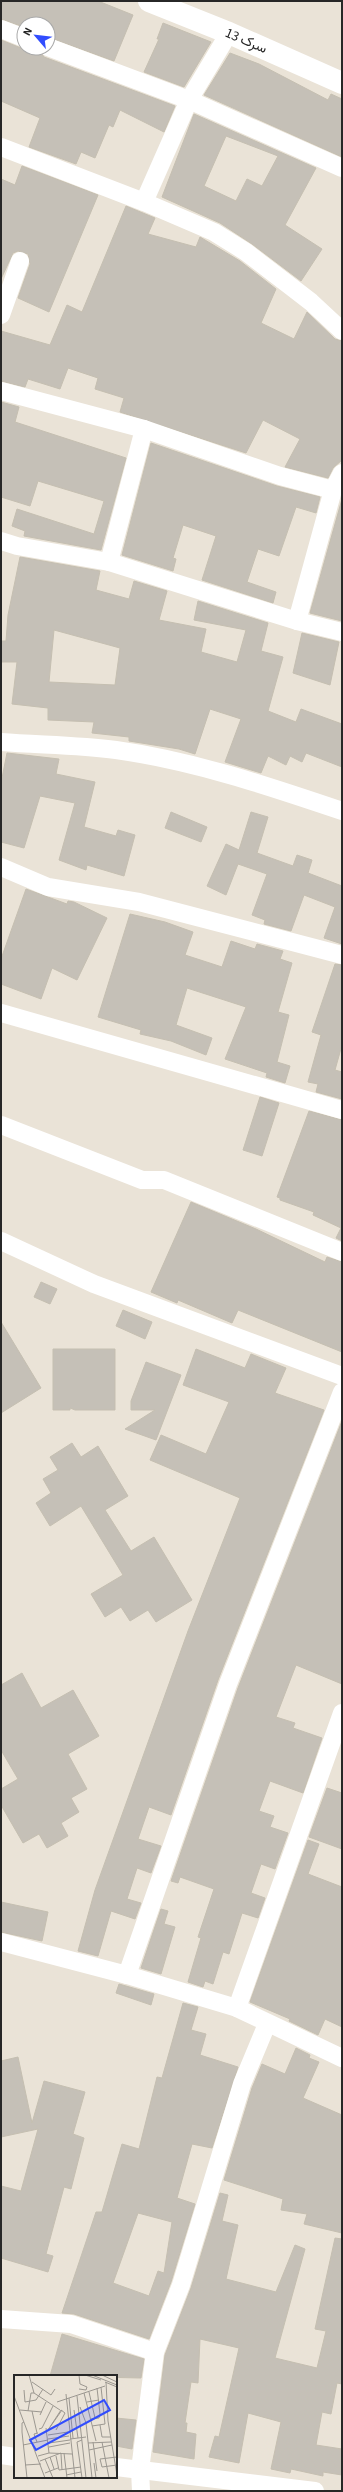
<svg xmlns="http://www.w3.org/2000/svg" width="343" height="2492" font-family="'Source Sans 3',Vazirmatn,sans-serif">
<style>
.building{fill:#c5c0b7;stroke:#c5bfb1;fill-rule:evenodd}
.lines{fill:none;stroke-linecap:round;stroke-linejoin:round}
.street{stroke:#fff;stroke-width:18}
.secondary{stroke:#fff;stroke-width:22}
.labels{text-anchor:middle;dominant-baseline:central;stroke-width:4;stroke-linejoin:round;paint-order:stroke}
.street-label{font-size:14px;fill:#272727;stroke:#fff}
.inset-road{fill:none;stroke:#9c9891;stroke-width:1}
.view{fill:#314dfe;fill-opacity:0.15;stroke:#314dfe;stroke-width:2}
.inset-edge{fill:none;stroke:#272727;stroke-width:2}
</style>
<rect width="100%" height="100%" fill="#eae3d7"/>
<!-- building -->
<g class="building">
<path d="M1,1H98L133,15L114,61L48,37V24H24V27L1,19Z"/>
<path d="M163,23L211,42L184,87L144,72L159,39H157Z"/>
<path d="M1,40L21,48H38L44,57L175,106L164,132L120,110L113,127L109,125L95,158L81,152L76,164L29,147L40,118L1,101Z"/>
<path d="M230,53L259,64L328,100L331,94L342,99V157L204,95Z"/>
<path d="M194,114L316,168L285,225L322,249L301,281L252,244L220,223L162,197ZM226,136L278,156L262,186L247,179L236,201L204,186Z"/>
<path d="M22,166L98,195L49,312L18,298L30,264L28,254L18,251L13,253L1,279V179L15,185Z"/>
<path d="M126,206L155,218L148,234L196,247L200,237L240,261L276,289L261,323L294,339L307,312L335,339L342,341V460L333,468L328,478L285,467L300,439L263,420L246,453L120,412L124,398L95,389L98,378L68,368L60,389L28,379L25,387L1,381V331L50,345L67,305L82,312Z"/>
<path d="M1,402L19,407L15,422L126,458L101,550L24,536L25,531L12,526L17,509L94,534L104,501L38,481L30,506L1,497Z"/>
<path d="M151,443L277,486L320,497L316,513L296,507L279,556L258,549L247,582L276,592L273,603L202,580L216,536L183,525L173,558L176,559L173,571L122,555Z"/>
<path d="M342,499V621L310,613Z"/>
<path d="M20,557L100,571L96,590L129,599L134,581L167,591L159,620L206,629L201,652L237,662L246,630L194,620L198,601L268,623L261,651L283,657L268,711L296,722L301,709L342,724V767L306,753L302,762L290,756L286,765L268,756L261,773L225,762L241,719L210,709L195,754L179,749L129,741V737L92,733L94,722L48,720V708L12,704L17,662H1V641H6L8,615ZM54,630L120,648L115,685L49,682Z"/>
<path d="M302,633L339,642L330,685L293,673Z"/>
<path d="M7,753L59,759L56,774L95,782L84,827L116,836L118,830L135,835L124,876L87,865L86,870L59,860L75,803L40,796L24,848L1,842V783Z"/>
<path d="M171,812L207,827L201,842L165,828Z"/>
<path d="M251,812L268,817L257,853L293,866L297,855L312,860L308,873L342,886V944L324,938L335,907L304,895L291,931L264,924L265,920L252,915L267,874L238,864L226,895L207,886L226,844L239,850Z"/>
<path d="M26,889L67,904L68,901L74,902L107,918L77,980L52,968L41,999L1,984V959Z"/>
<path d="M130,914L165,922L193,932L185,955L222,967L231,941L255,949L257,944L283,951L280,959L292,963L278,1012L289,1015L277,1062L290,1066L285,1083L266,1077L267,1073L225,1059L246,1007L187,988L176,1025L212,1038L206,1055L171,1041L140,1034L141,1030L98,1017Z"/>
<path d="M335,964L342,965V1045L335,1070L342,1072V1099L316,1092L318,1084L308,1082L321,1035L312,1032Z"/>
<path d="M260,1097L279,1103L262,1156L243,1150Z"/>
<path d="M309,1111L342,1120V1241L336,1238L341,1228L313,1215L314,1212L280,1200V1198L277,1197Z"/>
<path d="M191,1202L256,1229L325,1262L327,1257L342,1262V1352L238,1310L232,1323L178,1300L177,1303L151,1292Z"/>
<path d="M41,1282L57,1289L50,1304L34,1297Z"/>
<path d="M123,1310L152,1322L145,1339L116,1326Z"/>
<path d="M1,1322L41,1388L1,1413Z"/>
<path d="M53,1349H115V1410H75L70,1408V1410H53Z"/>
<path d="M196,1349L245,1368L251,1354L286,1368L275,1393L324,1410L218,1680L171,1815L149,1807L138,1839L161,1846L151,1873L137,1868L127,1899L141,1903L135,1919L111,1911L98,1956L78,1951L95,1890L188,1631L240,1498L150,1460L161,1435L206,1454L229,1402L183,1385Z"/>
<path d="M146,1362L181,1375L156,1440L125,1429L155,1410H131V1401Z"/>
<path d="M342,1421V1684L296,1665L276,1717L295,1723L293,1728L322,1738L303,1793L270,1781L259,1811L274,1816L270,1827L288,1833L275,1869L261,1864L251,1893L265,1898L258,1918L242,1913L229,1954L223,1952L213,1984L205,1981L203,1987L188,1982L201,1938L198,1937L214,1889L180,1877L178,1883L171,1881L238,1688Z"/>
<path d="M72,1443L81,1457L98,1446L128,1496L105,1510L131,1551L154,1537L192,1600L156,1622L148,1610L130,1621L121,1607L105,1617L91,1594L123,1575L81,1506L50,1526L36,1503L51,1493L43,1479L58,1470L50,1457Z"/>
<path d="M22,1673L41,1708L73,1690L99,1736L68,1754L87,1789L71,1798L79,1812L61,1823L68,1836L47,1848L39,1834L23,1843L1,1805V1789L18,1779L1,1750V1685Z"/>
<path d="M327,1788L342,1793V1849L309,1837Z"/>
<path d="M308,1840L319,1844L308,1874L342,1887V2027L325,2019L318,2035L289,2021L290,2019L250,2002Z"/>
<path d="M1,1902L48,1912L42,1941L1,1932Z"/>
<path d="M161,1909L168,1911L164,1924L175,1927L161,1974L141,1968Z"/>
<path d="M119,1984L154,1994L151,2005L116,1993Z"/>
<path d="M183,2003L198,2007L191,2030L206,2034L200,2055L238,2067L212,2148L192,2144L177,2198L195,2204L171,2282L149,2339L74,2314L62,2313L96,2212H102L122,2144L139,2149L157,2077L162,2078ZM138,2213L172,2222L164,2273L158,2271L149,2296L113,2283Z"/>
<path d="M296,2048L310,2055L309,2058L319,2062L303,2098L342,2115V2233L304,2224L307,2214L281,2210L283,2199L224,2180L252,2088L262,2064L285,2074Z"/>
<path d="M18,2057L32,2123L44,2081L85,2092L73,2134L84,2138L71,2189L64,2187L46,2254L53,2256L48,2272L1,2258V2186L21,2191L38,2129L1,2137V2061Z"/>
<path d="M220,2193L228,2195L222,2221L238,2225L226,2279L276,2292L295,2245L305,2249L275,2358L317,2368L326,2331L315,2329L335,2238L342,2239V2384L337,2383L331,2414L322,2412L316,2445L342,2449V2475L323,2472V2476L291,2469L290,2473L271,2469L281,2422L248,2413L239,2463L209,2457L215,2436L219,2437L239,2348L200,2339L198,2383L191,2382L185,2423H187L186,2432L196,2434L194,2459L153,2452L165,2355L191,2288Z"/>
<path d="M62,2334L144,2359L141,2378L50,2376Z"/>
<path d="M116,2418L136,2420L132,2449L116,2446Z"/>
</g>
<g class="lines">
<!-- street -->
<g class="street">
<path d="M1,29L24,38"/>
<path d="M48,47L189,100L342,168"/>
<path d="M1,147L144,202L214,232L246,252L311,302L342,331"/>
<path d="M144,202L189,100L229,33"/>
<path d="M1,315L20,261"/>
<path d="M1,391L144,429L280,476L333,490"/>
<path d="M1,541L17,546L109,562L297,621L342,632"/>
<path d="M109,562L144,429"/>
<path d="M297,621L333,490L342,473"/>
<path d="M1,742C39,745 78,745 116,750C194,761 268,786 342,811"/>
<path d="M1,867L48,887L139,902L342,955"/>
<path d="M1,1013L342,1110"/>
<path d="M1,1125L142,1180H164L342,1252"/>
<path d="M1,1241L94,1284L342,1376"/>
<path d="M1,1942L127,1975L237,2008L342,2058"/>
<path d="M127,1975L228,1684L342,1392"/>
<path d="M237,2008L342,1713"/>
<path d="M1,2319L71,2324L155,2352"/>
<path d="M1,2455L15,2457"/>
<path d="M116,2467L315,2491"/>
<path d="M141,2491L140,2470L155,2352L181,2285L242,2084L267,2024"/>
</g>
<!-- secondary -->
<path class="secondary" d="M149,1L229,33L342,83"/>
</g>
<g class="labels">
<!-- street labels -->
<g class="street-label">
<text transform="translate(246 41) rotate(23)">سرک 13</text>
</g>
</g>
<!-- overview -->
<g transform="translate(14 2375)">
<rect width="103" height="103" fill="#eae3d7"/>
<path class="inset-road" d="M15,0L20,18L46,35M71,0L87,5M78,0L103,10M88,0L103,7M18,7L37,20L41,14M91,7L103,12M92,7L94,46L103,100M87,12L91,49M65,14L72,15L73,12L66,9L65,0M10,15L11,27L22,25L29,14M75,17L81,43M70,18L82,66M52,19L61,103M0,21L31,103M63,21L72,103M55,23L59,63M43,27L91,11M73,27L85,25M66,32L72,48L78,103M6,35L28,37M60,35L64,63M14,36L17,18H20M18,36L23,58M26,40L32,27M77,44L85,43L86,39L83,13M10,47L8,48V57L13,103M86,50L88,62H97M78,51L91,49M32,53L35,78M25,54L28,53L39,31M34,55L47,35M34,55L48,35M42,55L51,38L47,35M34,60L54,57M34,64L55,61M56,64L72,62M23,67L20,59L24,58M79,67L83,96M88,67L95,103M35,68L56,65M74,68L97,67M9,70L34,65M35,72L56,68M75,75L98,70M50,78L53,103M47,79L48,95M24,81L35,78L58,79M42,81L45,95L67,92M36,82L40,94M31,84L39,103M26,86L47,78M80,88L82,103M11,90L27,89M103,90L88,92L86,84L103,82M31,98L44,93M52,100L67,97M68,103L63,67L68,65"/>
<path class="view" d="M90,25L96,35L22,75L16,65Z"/>
<rect width="103" height="103" class="inset-edge"/>
</g>
<!-- border -->
<rect width="343" height="2492" fill="none" stroke="#272727" stroke-width="4"/>
<!-- north arrow -->
<g transform="translate(36 36) rotate(298)"><circle r="19" fill="#ffffff" stroke="#a9a9a9"/>
<path d="M0-3L7 15L0 10L-7 15Z" fill="#314dfe"/>
<text y="-6" font-size="11" font-weight="bold" text-anchor="middle" fill="#272727">N</text>
</g>
</svg>
